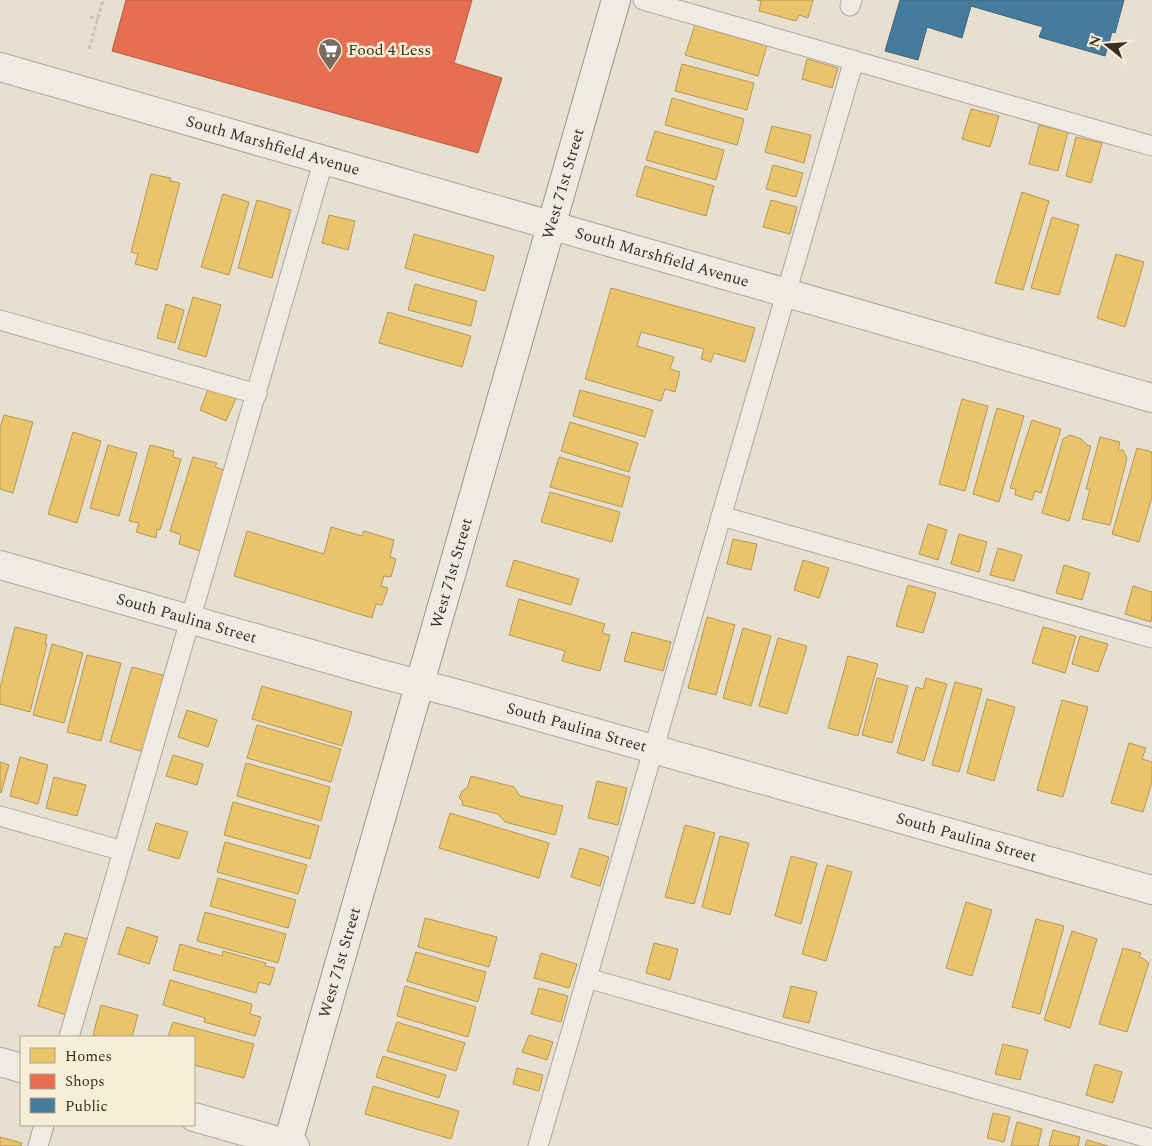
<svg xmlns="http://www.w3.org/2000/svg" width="1152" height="1146" font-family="Spectral,serif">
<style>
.homes{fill:#e9c46a;stroke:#b59754}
.shops{fill:#e76f51;stroke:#b45c42}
.public{fill:#457b9d;stroke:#436478}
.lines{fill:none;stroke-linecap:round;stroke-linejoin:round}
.lane-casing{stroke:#ada599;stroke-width:21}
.street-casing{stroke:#ada599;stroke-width:30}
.secondary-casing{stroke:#9c958a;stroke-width:30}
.path{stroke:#c8c2b9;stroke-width:3;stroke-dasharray:4 2.5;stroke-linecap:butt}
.lane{stroke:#efebe3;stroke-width:19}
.street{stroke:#efebe3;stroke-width:28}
.secondary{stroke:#efebe3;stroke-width:28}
.labels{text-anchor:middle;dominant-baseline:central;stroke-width:5;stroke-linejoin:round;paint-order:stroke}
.poi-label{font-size:16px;fill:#3d2e20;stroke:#f7eed8;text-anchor:start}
.street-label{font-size:16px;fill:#3d2e20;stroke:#f7eed8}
</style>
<rect width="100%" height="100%" fill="#e7e0d1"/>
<!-- homes -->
<g class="homes">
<path d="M757,0H813L808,18L799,15L796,21L759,11L761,1Z"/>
<path d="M695,25L767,45L758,76L685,55Z"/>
<path d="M807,59L838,68L832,88L802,79Z"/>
<path d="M682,64L754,83L747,110L675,91Z"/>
<path d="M672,98L744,119L737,145L665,125Z"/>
<path d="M971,109L999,116L990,147L962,139Z"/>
<path d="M1039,125L1068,132L1058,171L1029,164Z"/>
<path d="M772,126L811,135L804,163L765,152Z"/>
<path d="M655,131L724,150L716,180L646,160Z"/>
<path d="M1076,137L1102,143L1091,183L1066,176Z"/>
<path d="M773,165L803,173L796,197L766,189Z"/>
<path d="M645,166L714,186L706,216L636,196Z"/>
<path d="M151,174L171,178L170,181L180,183L157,270L135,264L138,254L131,252Z"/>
<path d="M1022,192L1049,201L1023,290L995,283Z"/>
<path d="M223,194L249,202L229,275L201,267Z"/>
<path d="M257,200L291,210L272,278L238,268Z"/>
<path d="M771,200L797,207L790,234L763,227Z"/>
<path d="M329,215L355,221L348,250L322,243Z"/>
<path d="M1052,217L1079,225L1059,295L1031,288Z"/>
<path d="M414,234L494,256L485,291L405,268Z"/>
<path d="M1116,254L1144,262L1125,327L1097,318Z"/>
<path d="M415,284L477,301L471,326L408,310Z"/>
<path d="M611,288L755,328L745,362L714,353L711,362L701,359L704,349L641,332L637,346L674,357L670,369L680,372L675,392L665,389L661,401L585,379Z"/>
<path d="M193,297L221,305L206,357L178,349Z"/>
<path d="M166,304L184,310L175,343L157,338Z"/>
<path d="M388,312L471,336L462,367L379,343Z"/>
<path d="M210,385L237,396L226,421L200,410Z"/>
<path d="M580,390L653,410L645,437L573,416Z"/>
<path d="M962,399L988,406L965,491L939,484Z"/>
<path d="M997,408L1024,416L999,502L973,494Z"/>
<path d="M4,415L33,422L13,493L0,489V428Z"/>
<path d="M1032,420L1061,429L1041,493L1035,491L1032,500L1015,495L1016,489L1010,488Z"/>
<path d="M570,422L638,443L629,472L561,451Z"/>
<path d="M73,432L101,441L77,523L48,514Z"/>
<path d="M1070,435L1081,439L1087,445L1091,446L1069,521L1042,513L1063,439Z"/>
<path d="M1100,437L1120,442L1118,450H1123L1127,458L1110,525L1082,519L1090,489H1086Z"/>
<path d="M108,445L137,453L119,516L90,508Z"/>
<path d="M150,445L174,451L173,457L181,459L160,530L157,529L156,538L136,532L139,523L129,521Z"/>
<path d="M1137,448L1152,452V497L1139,542L1112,534Z"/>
<path d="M193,457L217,463L215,467L224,470L200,551L179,544L181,535L170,531Z"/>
<path d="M559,457L630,477L622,507L550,487Z"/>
<path d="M550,492L620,512L612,542L541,522Z"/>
<path d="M928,524L947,530L938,560L919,554Z"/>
<path d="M331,527L362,536L364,531L394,540L390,557L396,559L391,577L384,576L381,586L388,588L382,605L376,604L372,618L234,576L247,531L324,554Z"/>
<path d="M959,534L987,542L979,572L951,564Z"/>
<path d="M733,539L757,544L751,570L727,564Z"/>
<path d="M998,548L1022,555L1014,581L990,575Z"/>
<path d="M514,560L579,579L571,605L506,586Z"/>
<path d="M803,560L829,568L819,598L794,590Z"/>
<path d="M1064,565L1090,573L1082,600L1056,593Z"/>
<path d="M908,585L936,593L923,633L896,626Z"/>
<path d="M1133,586L1152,592V617L1151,622L1125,614Z"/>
<path d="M519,599L605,624L602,633L610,635L600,671L562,661L565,651L509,635Z"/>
<path d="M707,617L735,625L716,695L688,688Z"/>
<path d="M15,627L47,635L45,644H47L30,712L0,704V688Z"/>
<path d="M1043,627L1076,636L1065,673L1032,663Z"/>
<path d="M743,628L771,636L751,706L723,698Z"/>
<path d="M632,632L671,642L663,671L624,661Z"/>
<path d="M1080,636L1108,644L1098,672L1072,664Z"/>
<path d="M778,638L807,646L787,714L759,706Z"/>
<path d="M52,644L83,653L64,723L33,715Z"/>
<path d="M87,655L121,663L101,741L67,732Z"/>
<path d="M848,656L878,664L858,736L828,728Z"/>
<path d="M132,667L166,676L144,752L110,742Z"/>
<path d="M877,678L908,686L892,743L862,735Z"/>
<path d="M926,678L947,684L924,761L897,753L916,687L923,689Z"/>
<path d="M955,682L982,689L959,772L932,765Z"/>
<path d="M262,686L352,712L342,746L252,719Z"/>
<path d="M987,699L1015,707L994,781L967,773Z"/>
<path d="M1062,700L1088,707L1063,797L1037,790Z"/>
<path d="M187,710L217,720L208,747L178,737Z"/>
<path d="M257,725L341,749L331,782L247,758Z"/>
<path d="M1129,743L1146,748L1142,759L1152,762V782L1143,812L1111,803Z"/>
<path d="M173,755L203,764L197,785L166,776Z"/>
<path d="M20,757L48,765L38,804L10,796Z"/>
<path d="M0,762L9,765L1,793L0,792Z"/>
<path d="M246,763L330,787L321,821L237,796Z"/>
<path d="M471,776L514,787L520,796L563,806L555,835L505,822L498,814L462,805L463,802L459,798L462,791L467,788Z"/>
<path d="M54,777L86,785L77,816L46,808Z"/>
<path d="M597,781L627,788L618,825L588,818Z"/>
<path d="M233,802L319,826L310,859L224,835Z"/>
<path d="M450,813L549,843L539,878L439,848Z"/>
<path d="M156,823L188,832L179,859L148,850Z"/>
<path d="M685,825L715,833L694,904L665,897Z"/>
<path d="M720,836L749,843L730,915L702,907Z"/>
<path d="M225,842L307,865L298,894L217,872Z"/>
<path d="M580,848L609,857L600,886L571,877Z"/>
<path d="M791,856L817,863L801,924L775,916Z"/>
<path d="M827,865L852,872L826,961L802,954Z"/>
<path d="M218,878L296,900L288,928L210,906Z"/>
<path d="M966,902L992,910L972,976L946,968Z"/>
<path d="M205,912L286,934L278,963L197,941Z"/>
<path d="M425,918L497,937L489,967L418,947Z"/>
<path d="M1036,919L1064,926L1040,1014L1012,1007Z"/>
<path d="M127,927L158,937L149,964L118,954Z"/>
<path d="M1072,931L1097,939L1070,1028L1044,1020Z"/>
<path d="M65,933L88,939L66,1015L38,1006L55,946L60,948Z"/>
<path d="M654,943L678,949L670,980L646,973Z"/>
<path d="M180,944L222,956L223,951L266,963L265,966L275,968L270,985L259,982L256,993L173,970Z"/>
<path d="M1123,948L1141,953L1139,957L1144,959L1149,963L1127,1032L1099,1024Z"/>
<path d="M416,952L486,972L478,1002L407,981Z"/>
<path d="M541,953L577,964L569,988L534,978Z"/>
<path d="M170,980L252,1004L250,1014L261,1017L255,1036L204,1022L205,1018L163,1005Z"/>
<path d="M405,986L476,1007L468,1037L397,1016Z"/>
<path d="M791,986L817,992L809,1023L783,1017Z"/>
<path d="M539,988L568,996L561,1022L531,1014Z"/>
<path d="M101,1005L138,1015L132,1037H101L93,1035Z"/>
<path d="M173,1022L254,1044L244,1078L194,1065V1037H168Z"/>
<path d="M397,1022L465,1043L456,1071L387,1051Z"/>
<path d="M529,1035L553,1042L547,1060L522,1052Z"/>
<path d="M1003,1044L1028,1050L1020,1080L995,1074Z"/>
<path d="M383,1056L446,1075L439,1098L376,1077Z"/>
<path d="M1095,1064L1122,1072L1113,1103L1086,1095Z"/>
<path d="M517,1068L543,1075L539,1091L513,1084Z"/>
<path d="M373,1086L459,1111L451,1139L365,1114Z"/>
<path d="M993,1113L1010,1117L1004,1142L987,1138Z"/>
<path d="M1017,1122L1042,1129L1038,1146H1011Z"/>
<path d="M1053,1130L1080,1137L1078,1146H1049Z"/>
<path d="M0,1137L22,1143L21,1146H0Z"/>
<path d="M1087,1140L1108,1146H1085Z"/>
</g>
<!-- shops -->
<path class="shops" d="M126,0H472L454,63L502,78L478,153L112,51Z"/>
<!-- public -->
<path class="public" d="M900,0H1124L1115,33L1112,32L1105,56L1039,37L1043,27L971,6L962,38L927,27L918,60L885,51Z"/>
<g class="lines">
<!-- lane casing -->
<g class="lane-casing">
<g id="lane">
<path d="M643,0L1152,146"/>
<path d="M850,6L852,0"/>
<path d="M0,320L257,394"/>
<path d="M721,516L1152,638"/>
<path d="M0,816L123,851"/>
<path d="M587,978L1152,1139"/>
<path d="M69,1037L324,159"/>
<path d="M38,1146L44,1125"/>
<path d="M538,1146L854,60"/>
</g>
</g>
<!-- street casing -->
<g class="street-casing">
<g id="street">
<path id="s1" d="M0,67L1152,398"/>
<path id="s2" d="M0,565L381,674L462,695L1152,890"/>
<path d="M0,1062L21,1068"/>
<path d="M194,1117L295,1146"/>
</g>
</g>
<!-- secondary casing -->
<g class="secondary-casing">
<g id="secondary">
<path id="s3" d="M287,1146L616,0"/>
</g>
</g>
<!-- path -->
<g class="path">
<path d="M90,17L98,19"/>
<path d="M89,49L103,0"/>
</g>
<!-- lane -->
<use href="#lane" class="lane"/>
<!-- street -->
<use href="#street" class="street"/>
<!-- secondary -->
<use href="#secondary" class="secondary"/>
</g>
<!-- icons -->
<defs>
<g id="supermarket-pin" transform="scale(1.25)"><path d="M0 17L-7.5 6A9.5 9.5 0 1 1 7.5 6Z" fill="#786c5e" stroke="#f7eed8"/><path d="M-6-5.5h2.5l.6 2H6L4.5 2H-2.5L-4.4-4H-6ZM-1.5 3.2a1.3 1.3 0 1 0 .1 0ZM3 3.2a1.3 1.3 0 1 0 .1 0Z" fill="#fff"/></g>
</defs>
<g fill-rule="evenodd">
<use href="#supermarket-pin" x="330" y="50"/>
</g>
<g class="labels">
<!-- poi labels -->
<g class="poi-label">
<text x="348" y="50">Food 4 Less</text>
</g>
<!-- street labels -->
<g class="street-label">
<text stroke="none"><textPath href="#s1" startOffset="284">South Marshfield Avenue</textPath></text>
<text stroke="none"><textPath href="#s3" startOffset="1001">West 71st Street</textPath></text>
<text stroke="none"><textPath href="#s1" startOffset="689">South Marshfield Avenue</textPath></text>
<text stroke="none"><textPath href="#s3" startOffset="596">West 71st Street</textPath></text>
<text stroke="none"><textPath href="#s2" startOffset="194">South Paulina Street</textPath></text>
<text stroke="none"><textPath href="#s2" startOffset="599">South Paulina Street</textPath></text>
<text stroke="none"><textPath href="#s2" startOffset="1004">South Paulina Street</textPath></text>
<text stroke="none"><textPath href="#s3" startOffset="191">West 71st Street</textPath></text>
</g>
</g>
<!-- legend -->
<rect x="20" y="1036" width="175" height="90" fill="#f7eed8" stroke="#ada18e"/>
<rect x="30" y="1048" width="25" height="15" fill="#e9c46a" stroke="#ada18e"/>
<text x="65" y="1061" font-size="15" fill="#3d2e20">Homes</text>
<rect x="30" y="1074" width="25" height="15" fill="#e76f51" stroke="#ada18e"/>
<text x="65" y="1086" font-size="15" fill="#3d2e20">Shops</text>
<rect x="30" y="1098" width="25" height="15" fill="#457b9d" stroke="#ada18e"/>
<text x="65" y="1111" font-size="15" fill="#3d2e20">Public</text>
<!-- north arrow -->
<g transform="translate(1107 45) rotate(287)" stroke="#f7eed8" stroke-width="4" paint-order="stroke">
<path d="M0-4L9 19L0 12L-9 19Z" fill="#3d2e20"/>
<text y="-8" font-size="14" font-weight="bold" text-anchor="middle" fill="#3d2e20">N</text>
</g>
</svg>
